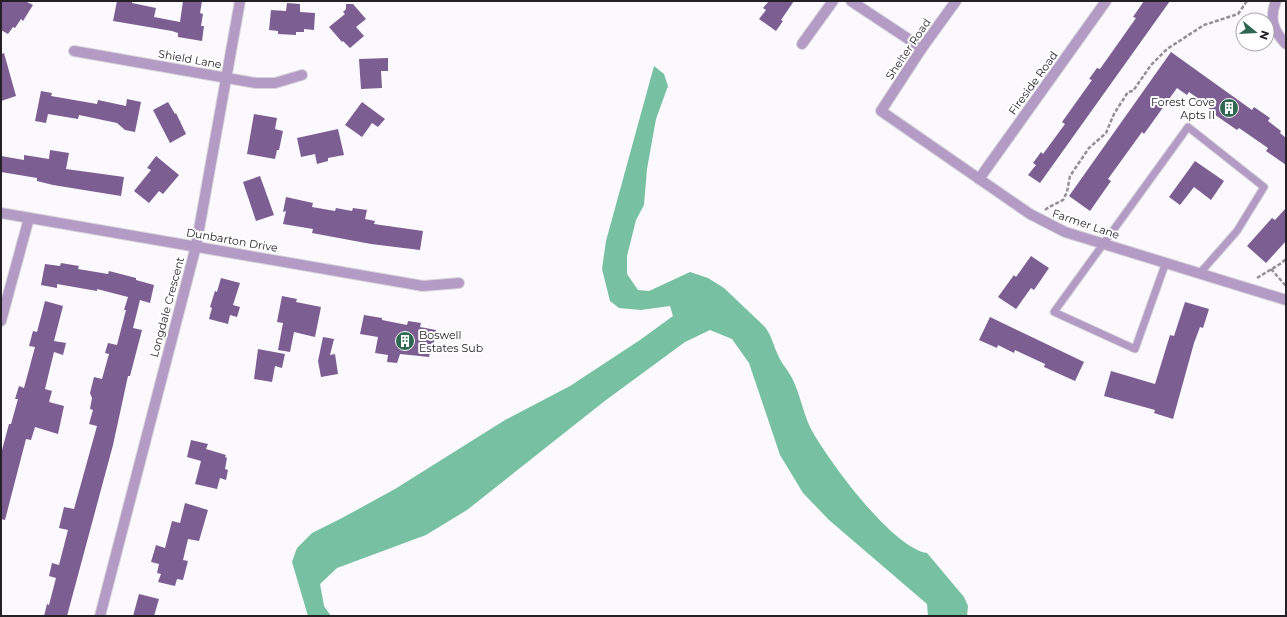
<svg xmlns="http://www.w3.org/2000/svg" width="1287" height="617" font-family="Montserrat,sans-serif">
<style>
.water{fill:#77c0a2}
.building{fill:#7d5e92}
.lines{fill:none;stroke-linecap:round;stroke-linejoin:round}
.lane-casing{stroke:#d8d6db;stroke-width:9}
.street-casing{stroke:#d8d6db;stroke-width:12}
.path{stroke:#929095;stroke-width:2.5;stroke-dasharray:4 2;stroke-linecap:butt}
.lane{stroke:#b49bc6;stroke-width:7}
.street{stroke:#b49bc6;stroke-width:10}
.labels{text-anchor:middle;dominant-baseline:central;stroke-width:4;stroke-linejoin:round;paint-order:stroke}
.street-label{font-size:11px;fill:#232026;stroke:#fff}
.poi-label{font-size:11px;fill:#232026;stroke:#fff;text-anchor:end}
</style>
<rect width="100%" height="100%" fill="#fbf9fd"/>
<!-- water -->
<path class="water" d="M654,66L664,74L668,86L656,119L647,169L644,205L636,220L627,256V274L638,290L649,291L690,272L708,278L724,288L765,327C772,336 773,345 778,355C781,363 788,370 792,378C800,394 803,412 810,427C826,458 892,548 927,553L964,597L968,606L967,616H928L927,604L829,520L803,493L780,455L749,363L732,339L710,330L685,342L606,400L467,510L426,535L337,568L320,584L324,606L331,616H308L292,562L297,548L312,533L342,518L395,489L505,420L570,386L640,340L673,316L670,306L641,310L619,308L610,301L602,269L606,241Z"/>
<!-- building -->
<g class="building">
<path d="M1,1H25L33,5L23,21L21,19L15,28L13,27L8,34L1,30Z"/>
<path d="M117,1H132V3L156,8L154,17L180,22L183,1H202L200,13L203,14L201,26H204L202,41L178,37V33L172,31L113,21Z"/>
<path d="M769,1H794L781,20L783,21L776,31L759,19L766,10L763,8Z"/>
<path d="M1144,1H1170L1040,183L1028,175L1036,165L1033,163L1041,152L1043,154L1065,124L1062,122L1092,80L1089,79L1097,68L1100,69L1136,18L1133,17Z"/>
<path d="M287,3L300,4V12L315,13L314,30L304,29V32H296V35L278,34V31L269,30L271,10L286,11Z"/>
<path d="M346,4H353L366,19L356,27L364,36L350,48L343,41L342,42L329,27L345,14L343,12L346,9Z"/>
<path d="M1171,52L1252,110L1254,107L1270,118L1268,121L1281,131L1280,133L1286,138V165L1266,151L1268,148L1239,128L1237,130L1208,110L1210,107L1189,92L1187,95L1177,88L1144,134L1142,132L1108,179L1111,181L1090,211L1069,196Z"/>
<path d="M4,53L16,96L1,101V54Z"/>
<path d="M388,58V71H381L382,88L361,89L359,59Z"/>
<path d="M41,91L52,93L51,96L97,104L98,100L126,106L127,99L141,102L135,132L125,130L117,123L79,115L78,119L48,114L46,123L35,121Z"/>
<path d="M168,102L175,114L176,113L186,134L170,143L153,110Z"/>
<path d="M362,102L385,119L378,127L372,123L362,137L345,125Z"/>
<path d="M254,114L277,118L275,129L283,131L279,150H277L275,159L247,154Z"/>
<path d="M338,129L344,155L328,158V161L317,164L315,154L301,157L297,138Z"/>
<path d="M50,150L69,153L66,169L124,177L121,196L53,185L37,181V178L1,172V156L24,160V155L49,159Z"/>
<path d="M156,156L179,175L163,194L159,191L149,203L134,191L151,170L147,168Z"/>
<path d="M1195,161L1224,181L1211,200L1194,187L1180,205L1169,197Z"/>
<path d="M260,176L274,215L256,221L243,182Z"/>
<path d="M286,197L313,203L312,207L335,211L336,208L352,211L353,208L367,210L365,219L375,221L374,224L423,231L420,250L371,244L312,233L313,229L283,224L286,211L283,212Z"/>
<path d="M1286,208V241L1266,263L1247,246L1272,218L1275,220Z"/>
<path d="M1031,256L1049,268L1034,290L1031,288L1016,309L998,297L1014,275L1016,277Z"/>
<path d="M61,263L79,266L78,269L108,274L109,271L136,278V280L154,285L150,303L140,300L133,328L142,330L130,376H128L113,445L67,616H44L47,604L49,605L56,578L49,576L52,563L59,565L68,530L59,528L64,507L74,509L97,426L89,424L93,410L90,409L92,398L90,393L94,377L102,379L109,354L105,353L108,343L117,345L126,310H124L128,297L97,289V291L57,284V288L41,285L45,264L60,266Z"/>
<path d="M221,278L240,283L233,305L240,307L237,317L230,315L228,324L209,319L212,308L210,307L215,291L217,292Z"/>
<path d="M282,296L297,299L296,302L321,307L315,337L294,332L290,352L278,350L283,323L277,322Z"/>
<path d="M45,301L63,306L54,341L66,343L63,355L54,352L45,389L52,391L49,402L64,406L58,434L35,427L31,440L26,439L5,520L1,519V450H2L9,424H11L18,399H15L19,386L24,388L35,347L29,346L33,331L37,332Z"/>
<path d="M1185,302L1209,309L1203,328L1200,327L1194,343L1173,419L1154,413L1155,410L1104,396L1111,371L1155,384L1170,335L1174,336Z"/>
<path d="M364,315L382,318V320L407,325L408,321L421,323L420,327L436,330L433,348H431L429,357L400,354L397,363L387,362L388,355L375,353L378,337L360,334Z"/>
<path d="M990,317L1084,362L1075,381L1044,367L1045,364L1015,350L1014,353L998,345L997,348L979,340Z"/>
<path d="M323,337L334,339L330,355L335,354L338,374L321,377L318,361Z"/>
<path d="M258,349L285,354L282,368L275,366L272,382L254,379Z"/>
<path d="M191,440L208,444L206,449L226,455L225,457L227,458L225,469L228,470L226,480L220,478L217,489L195,484L201,461L187,457Z"/>
<path d="M185,503L208,510L199,541L188,539L183,560L188,561L183,580L177,579L175,586L158,582L161,574L157,573L159,564L151,562L156,545L165,548L172,521L180,523Z"/>
<path d="M139,594L159,599L154,616H133Z"/>
</g>
<g class="lines">
<!-- lane casing -->
<g class="lane-casing">
<path id="lane" d="M1166,262L1135,349L1054,312L1188,127L1264,187L1237,231L1200,273"/>
</g>
<!-- street casing -->
<g class="street-casing">
<g id="street">
<path d="M851,1L922,48"/>
<path d="M956,1L922,48L881,111L1030,214L1065,232L1286,300"/>
<path d="M1276,1C1269,18 1273,31 1286,44"/>
<path d="M802,44L833,1"/>
<path d="M74,51L256,83H275L302,75"/>
<path d="M979,179L1106,1"/>
<path d="M1,213L423,286L459,283"/>
<path d="M1,321L29,218"/>
<path d="M100,616L196,246L240,1"/>
</g>
</g>
<!-- path -->
<g class="path">
<path d="M1045,210L1049,207L1063,200L1067,192L1070,176L1089,148L1106,133L1114,114L1128,92L1133,91L1151,65L1167,49L1204,25L1238,14L1247,1"/>
<path d="M1271,269L1286,286"/>
<path d="M1257,278L1280,264L1286,259"/>
</g>
<!-- lane -->
<use href="#lane" class="lane"/>
<!-- street -->
<use href="#street" class="street"/>
</g>
<!-- icons -->
<defs>
<g id="building-disc" transform="scale(1)"><circle r="9.5" fill="#2e6851" stroke="#fff"/><path d="M-4-6H4V6H1V3H-1V6H-4ZM-2.5-4.3h1.7v1.8h-1.7ZM.8-4.3h1.7v1.8H.8ZM-2.5-1h1.7V.8h-1.7ZM.8-1h1.7V.8H.8Z" fill="#fff"/></g>
</defs>
<g fill-rule="evenodd">
<use href="#building-disc" x="1229" y="108"/>
<use href="#building-disc" x="405" y="341"/>
</g>
<g class="labels">
<!-- street labels -->
<g class="street-label">
<text transform="translate(908 49) rotate(-56)">Shelter Road</text>
<text transform="translate(190 59) rotate(10)">Shield Lane</text>
<text transform="translate(1033 83) rotate(-54)">Fireside Road</text>
<text transform="translate(1086 224) rotate(19)">Farmer Lane</text>
<text transform="translate(232 240) rotate(10)">Dunbarton Drive</text>
<text transform="translate(167 307) rotate(-75)">Longdale Crescent</text>
</g>
<!-- poi labels -->
<g class="poi-label">
<text x="1215" y="102">Forest Cove<tspan x="1215" dy="13">Apts II</tspan></text>
<text x="419" y="335" text-anchor="start">Boswell<tspan x="419" dy="13">Estates Sub</tspan></text>
</g>
</g>
<!-- border -->
<rect width="1287" height="617" fill="none" stroke="#232026" stroke-width="4"/>
<!-- north arrow -->
<g transform="translate(1255 32) rotate(108)"><circle r="19" fill="#ffffff" stroke="#a7a6a8"/>
<path d="M0-3L7 15L0 10L-7 15Z" fill="#2e6851"/>
<text y="-6" font-size="11" font-weight="bold" text-anchor="middle" fill="#232026">N</text>
</g>
</svg>
